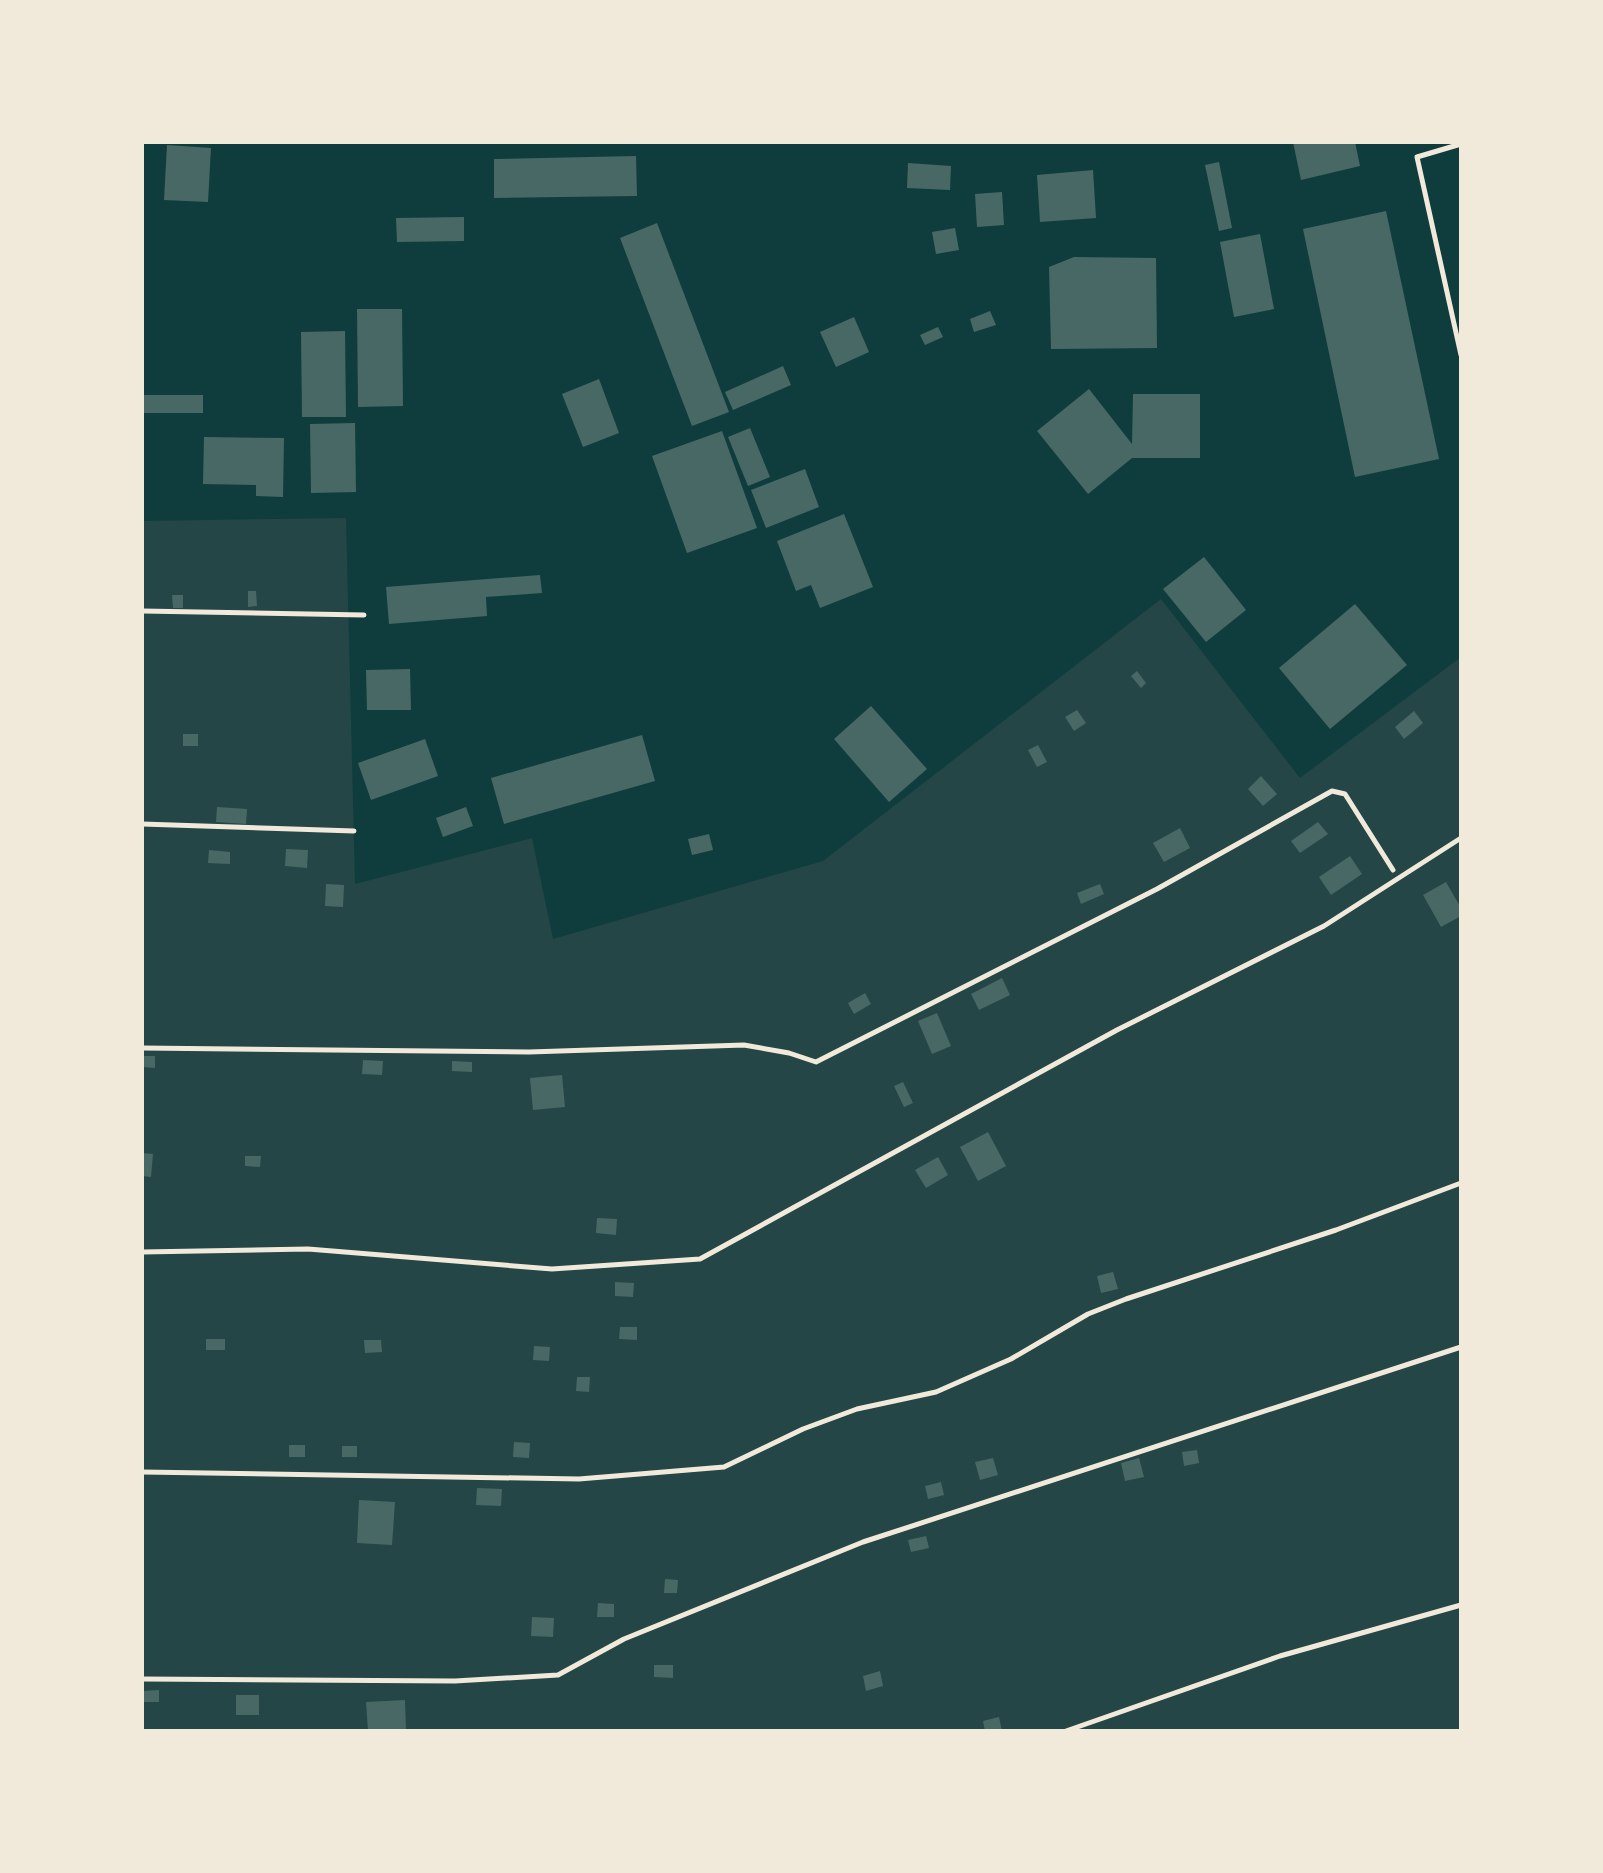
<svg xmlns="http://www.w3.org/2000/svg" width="1603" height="1873" font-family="Lora,serif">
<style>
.green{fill:#244646}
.building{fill:#486865}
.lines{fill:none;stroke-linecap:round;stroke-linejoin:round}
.service{stroke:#f1e9da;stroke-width:5}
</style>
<rect width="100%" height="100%" fill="#0f3d3e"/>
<!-- green -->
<path class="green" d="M346,518L355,884L532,838L553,939L823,861L1161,599L1300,778L1461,657V1731H142V521Z"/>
<!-- building -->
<g class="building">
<path d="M1293,142H1355L1360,166L1301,180Z"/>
<path d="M167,145L211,148L208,202L164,200Z"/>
<path d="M636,156L637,196L494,198V159Z"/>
<path d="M1219,162L1232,228L1219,231L1205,165Z"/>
<path d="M908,163L951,166L950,190L907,188Z"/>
<path d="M1093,170L1096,218L1040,222L1037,175Z"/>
<path d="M1002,192L1004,225L977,227L975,194Z"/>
<path d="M1386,211L1439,459L1355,477L1303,229Z"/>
<path d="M464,217V241L397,242L396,218Z"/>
<path d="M657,223L729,412L692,426L620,238Z"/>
<path d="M955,228L959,250L936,254L932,232Z"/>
<path d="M1260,234L1274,309L1234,317L1220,242Z"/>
<path d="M1074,257L1156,258L1157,348L1051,349L1049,267Z"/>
<path d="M357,309H402L403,406L358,407Z"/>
<path d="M990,311L996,325L974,332L970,319Z"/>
<path d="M854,317L869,352L836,367L820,332Z"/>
<path d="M938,327L943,337L925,345L920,335Z"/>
<path d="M345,331L346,417H302L301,332Z"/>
<path d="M783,366L791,385L733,410L725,392Z"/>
<path d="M599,379L619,433L583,447L562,394Z"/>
<path d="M1089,389L1132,444L1133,394H1200V458H1132L1088,494L1037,431Z"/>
<rect x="142" y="395" width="61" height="18"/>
<path d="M355,423L356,492L311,493L310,424Z"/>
<path d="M750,428L770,477L748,486L728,437Z"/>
<path d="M722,431L757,528L687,553L652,456Z"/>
<path d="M204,437L284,438L283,497L256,496V485L203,484Z"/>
<path d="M805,469L819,507L766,528L751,490Z"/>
<path d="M844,514L873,587L820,608L811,585L796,591L777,541Z"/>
<path d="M1204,557L1246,610L1206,642L1163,589Z"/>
<path d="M540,575L542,593L486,597L487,616L389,624L386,587Z"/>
<path d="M248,591H256L257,606L248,607Z"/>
<path d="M172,595H183V608H173Z"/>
<path d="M1355,604L1407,665L1330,729L1279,668Z"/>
<path d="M410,669L411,710H367L366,670Z"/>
<path d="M1137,671L1146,683L1141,688L1131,676Z"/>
<path d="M871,706L927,769L889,802L834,739Z"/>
<path d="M1077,710L1086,723L1074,731L1065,717Z"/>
<path d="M1414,711L1423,723L1404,739L1395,727Z"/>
<rect x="183" y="734" width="15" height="12"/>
<path d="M642,735L655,781L504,824L491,778Z"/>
<path d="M425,739L438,776L371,800L358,763Z"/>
<path d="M1038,745L1047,762L1037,767L1028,750Z"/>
<path d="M1261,776L1277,794L1263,806L1248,789Z"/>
<path d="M217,807L247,809L246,824L216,822Z"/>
<path d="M466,807L473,826L443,837L436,818Z"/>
<path d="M1318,822L1328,834L1300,853L1291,841Z"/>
<path d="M1180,828L1190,848L1164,862L1153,843Z"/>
<path d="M709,834L713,850L692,855L688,839Z"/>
<path d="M286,849L308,850L307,868L285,866Z"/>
<path d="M209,850L230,852V864L208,863Z"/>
<path d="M1350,856L1362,874L1331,895L1319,877Z"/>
<path d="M1446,882L1461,908V916L1441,927L1423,895Z"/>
<path d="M326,884L344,885L343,907L325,906Z"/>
<path d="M1100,884L1104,894L1081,904L1077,893Z"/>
<path d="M1002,978L1010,995L979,1010L971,994Z"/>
<path d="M865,993L871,1004L854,1014L848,1003Z"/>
<path d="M937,1013L951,1046L932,1054L918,1021Z"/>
<path d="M142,1056H155V1068L142,1067Z"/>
<path d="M363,1060L383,1061L382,1075L362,1074Z"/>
<path d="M452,1061L472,1062V1072L452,1071Z"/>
<path d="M562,1075L565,1107L533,1110L530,1078Z"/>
<path d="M903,1082L913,1103L904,1107L894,1086Z"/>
<path d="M988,1132L1006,1166L978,1181L960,1147Z"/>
<path d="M142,1153L153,1154L151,1177L142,1176Z"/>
<path d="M245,1156H261L260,1167L245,1166Z"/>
<path d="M938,1157L948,1175L926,1188L915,1170Z"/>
<path d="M597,1218L617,1219L616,1235L596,1233Z"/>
<path d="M1113,1272L1118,1289L1101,1293L1097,1276Z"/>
<path d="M615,1282L634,1283L633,1297L615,1296Z"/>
<path d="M620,1327H637V1340L619,1339Z"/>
<rect x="206" y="1339" width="19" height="11"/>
<path d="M364,1340H381L382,1352L365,1353Z"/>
<path d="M534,1346L550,1347L549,1361L533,1360Z"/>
<path d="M577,1377H590L589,1392L576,1391Z"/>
<path d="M514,1442L530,1443L529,1458L513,1457Z"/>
<rect x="289" y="1445" width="16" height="12"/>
<rect x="342" y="1446" width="15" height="11"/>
<path d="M1197,1450L1199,1463L1184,1466L1182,1452Z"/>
<path d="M993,1458L998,1475L980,1480L975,1462Z"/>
<path d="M1139,1458L1144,1477L1125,1481L1121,1463Z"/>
<path d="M941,1482L944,1495L928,1499L925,1486Z"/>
<path d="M477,1488L502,1489L501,1506L476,1505Z"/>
<path d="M359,1500L395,1502L392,1545L357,1543Z"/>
<path d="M926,1536L929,1548L911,1552L908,1540Z"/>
<path d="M665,1579L678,1580L677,1593H664Z"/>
<path d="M598,1603L614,1604V1617H597Z"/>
<path d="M532,1617L554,1618L553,1637L531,1636Z"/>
<path d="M654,1665H673V1678L654,1677Z"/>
<path d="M880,1671L883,1686L866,1691L863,1676Z"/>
<path d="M159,1690V1702H142V1691Z"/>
<rect x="236" y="1695" width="23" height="20"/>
<path d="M405,1700L406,1731H368L366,1702Z"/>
<path d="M999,1717L1002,1731H985L983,1721Z"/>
</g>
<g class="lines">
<!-- service -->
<g class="service">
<path d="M1461,144L1417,157L1461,355"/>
<path d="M142,611L364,615"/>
<path d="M142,824L354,831"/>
<path d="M142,1048L529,1052L744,1045L789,1053L816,1062L1157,889L1332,791L1345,794L1393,870"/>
<path d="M142,1252L308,1249L552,1269L700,1259L1117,1030L1324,926L1461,838"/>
<path d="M142,1472L579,1479L724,1467L803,1429L857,1409L936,1392L1011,1359L1088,1314L1126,1299L1336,1230L1461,1183"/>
<path d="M142,1679L455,1681L558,1675L624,1639L863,1542L1461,1347"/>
<path d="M1066,1731L1280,1656L1461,1605"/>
</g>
</g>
<!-- border -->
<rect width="1603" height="1873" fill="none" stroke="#f1e9da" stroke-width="288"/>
</svg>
